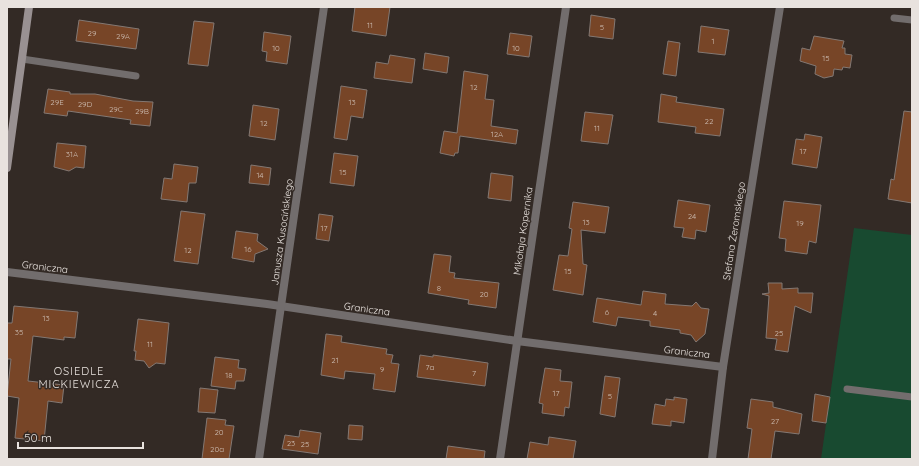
<svg xmlns="http://www.w3.org/2000/svg" width="919" height="466" font-family="Quicksand,sans-serif">
<style>
.green{fill:#184a30}
.building{fill:#774527;stroke:#837873}
.lines{fill:none;stroke-linecap:round;stroke-linejoin:round}
.lane{stroke:#726d6d;stroke-width:7}
.street{stroke:#726d6d;stroke-width:8}
.secondary{stroke:#999192;stroke-width:8}
.labels{text-anchor:middle;dominant-baseline:central;stroke-width:3;stroke-linejoin:round;paint-order:stroke}
.number-label{font-size:8px;fill:#ccbbb0}
.street-label{font-size:10px;fill:#e8e2de;stroke:#332a25}
.neighbourhood-label{font-size:11px;letter-spacing:1px;fill:#e8e2de;stroke:#332a25}
</style>
<rect width="100%" height="100%" fill="#332a25"/>
<!-- green -->
<path class="green" d="M854,228L912,235V459H821Z"/>
<!-- building -->
<g class="building">
<path d="M355,7H390L386,36L352,31Z"/>
<path d="M591,15L615,19L613,39L589,36Z"/>
<path d="M79,20L139,29L136,49L76,41Z"/>
<path d="M194,21L214,23L208,66L188,64Z"/>
<path d="M701,26L729,30L725,55L698,52Z"/>
<path d="M264,32L291,36L287,64L266,61L267,52L262,51Z"/>
<path d="M510,33L532,36L529,57L507,54Z"/>
<path d="M814,36L844,41L842,48H845V54L852,55L850,68L843,67L842,70L834,69L833,76L824,78L815,74L816,66L800,61L802,48L810,50Z"/>
<path d="M668,41L680,43L676,76L663,74Z"/>
<path d="M425,53L449,57L447,73L423,69Z"/>
<path d="M390,55L415,59L412,83L374,78L376,62L388,64Z"/>
<path d="M464,71L488,75L485,99L494,100L491,126L518,130L516,144L460,136L458,153H455L454,156L440,153L444,131L457,133Z"/>
<path d="M341,86L367,90L363,118L351,116L347,140L334,138Z"/>
<path d="M48,89L70,92V94H95L133,101L153,102L150,126L130,124L131,120L68,111L67,116L44,113Z"/>
<path d="M661,94L677,97L676,102L724,109L720,136L695,133L696,127L658,122Z"/>
<path d="M253,105L279,109L275,140L249,136Z"/>
<path d="M904,111L912,112V203L888,199L891,179L894,180Z"/>
<path d="M585,112L613,115L608,144L581,141Z"/>
<path d="M805,134L822,137L817,168L792,164L796,139L804,140Z"/>
<path d="M57,143L86,146L84,168L76,167L69,171L54,167Z"/>
<path d="M334,153L358,156L354,186L330,183Z"/>
<path d="M174,164L198,167L196,183H189L187,202L161,199L164,178L172,179Z"/>
<path d="M251,165L271,168L269,185L249,183Z"/>
<path d="M491,173L513,176L511,201L488,198Z"/>
<path d="M678,200L710,205L706,232L696,230L695,239L682,237L684,228L674,227Z"/>
<path d="M784,201L821,205L816,243L809,241L807,254L785,251L786,239L779,238Z"/>
<path d="M573,202L609,207L605,233L581,230L583,264L587,265L583,295L553,290L559,255L568,256L572,229L569,228Z"/>
<path d="M181,211L205,214L198,264L174,261Z"/>
<path d="M319,214L333,216L329,241L316,239Z"/>
<path d="M236,231L258,234L257,241L268,249L255,254L254,262L232,258Z"/>
<path d="M434,254L451,256L449,272L455,273L454,278L499,283L496,308L468,304L469,300L428,293Z"/>
<path d="M768,283H782V289L798,288V293H813L811,313L795,306L788,352L775,350L777,339L766,338L769,296L762,294L769,293Z"/>
<path d="M643,291L666,294L665,304L692,306L696,302L701,308L709,309L705,334L696,342L691,335L680,333V330L650,326V321L618,317L616,326L593,322L597,298L641,305Z"/>
<path d="M14,306L78,312L75,338L64,337V340L33,336L28,381L64,385L62,403L48,401L44,441L15,438L19,398L7,396L11,359H7V323H12Z"/>
<path d="M138,319L169,323L165,364L156,363L149,368L144,361L135,360L136,351H134Z"/>
<path d="M326,334L342,336L341,342L387,349L386,354L393,355L391,363L399,364L395,392L373,389L375,374L345,371L344,379L321,375Z"/>
<path d="M420,355L433,357V355L488,363L485,386L417,377Z"/>
<path d="M215,357L239,360L238,368L246,369L244,381H236L235,389L211,386Z"/>
<path d="M545,368L561,370L560,381L572,382L569,408L565,407L564,416L542,413L543,404L539,403Z"/>
<path d="M605,376L620,378L615,417L600,414Z"/>
<path d="M200,388L218,390L215,413L198,412Z"/>
<path d="M815,394L830,397L826,423L812,421Z"/>
<path d="M674,397L687,399L684,423L671,421V426L652,424L655,404L665,406L666,399L674,400Z"/>
<path d="M751,399L773,402V407L802,414L799,434L775,431L771,459H748L752,429L747,428Z"/>
<path d="M207,418L226,420L225,425L234,426L229,459H202Z"/>
<path d="M349,425L363,426L362,440L348,439Z"/>
<path d="M300,430L321,433L318,454L282,449L285,435L299,437Z"/>
<path d="M549,437L576,441L573,459H527L530,442L548,445Z"/>
<path d="M448,446L485,451L484,459H446Z"/>
</g>
<g class="lines">
<!-- lane -->
<g class="lane">
<path d="M894,18L912,20"/>
<path d="M22,59L136,76"/>
<path d="M847,389L912,397"/>
</g>
<!-- street -->
<g class="street">
<path d="M7,272L267,304L517,341L723,367"/>
<path d="M259,459L324,7"/>
<path d="M500,459L566,7"/>
<path d="M712,459L723,367L780,7"/>
</g>
<!-- secondary -->
<path class="secondary" d="M7,168L29,7"/>
</g>
<g class="labels">
<!-- number labels -->
<g class="number-label">
<text x="370" y="25">11</text>
<text x="602" y="27">5</text>
<text x="92" y="33">29</text>
<text x="123" y="36">29A</text>
<text x="713" y="41">1</text>
<text x="276" y="48">10</text>
<text x="516" y="48">10</text>
<text x="826" y="58">15</text>
<text x="474" y="87">12</text>
<text x="57" y="102">29E</text>
<text x="352" y="102">13</text>
<text x="85" y="104">29D</text>
<text x="116" y="109">29C</text>
<text x="142" y="111">29B</text>
<text x="709" y="121">22</text>
<text x="264" y="123">12</text>
<text x="597" y="128">11</text>
<text x="497" y="134">12A</text>
<text x="803" y="151">17</text>
<text x="72" y="154">31A</text>
<text x="343" y="172">15</text>
<text x="260" y="175">14</text>
<text x="692" y="216">24</text>
<text x="586" y="222">13</text>
<text x="800" y="223">19</text>
<text x="324" y="228">17</text>
<text x="248" y="249">16</text>
<text x="188" y="250">12</text>
<text x="568" y="271">15</text>
<text x="439" y="288">8</text>
<text x="484" y="294">20</text>
<text x="607" y="312">6</text>
<text x="655" y="313">4</text>
<text x="46" y="318">13</text>
<text x="19" y="332">35</text>
<text x="779" y="333">25</text>
<text x="150" y="344">11</text>
<text x="335" y="360">21</text>
<text x="430" y="367">7a</text>
<text x="382" y="369">9</text>
<text x="474" y="373">7</text>
<text x="229" y="375">18</text>
<text x="556" y="393">17</text>
<text x="610" y="396">5</text>
<text x="775" y="421">27</text>
<text x="219" y="432">20</text>
<text x="291" y="443">23</text>
<text x="305" y="444">25</text>
<text x="217" y="449">20a</text>
</g>
<!-- street labels -->
<g class="street-label">
<text transform="translate(523 231) rotate(-82)">Mikołaja Kopernika</text>
<text transform="translate(734 231) rotate(-81)">Stefana Żeromskiego</text>
<text transform="translate(282 232) rotate(-82)">Janusza Kusocińskiego</text>
<text transform="translate(45 267) rotate(7)">Graniczna</text>
<text transform="translate(367 309) rotate(8)">Graniczna</text>
<text transform="translate(687 352) rotate(7)">Graniczna</text>
</g>
<!-- neighbourhood labels -->
<g class="neighbourhood-label">
<text x="79" y="371">OSIEDLE<tspan x="79" dy="13">MICKIEWICZA</tspan></text>
</g>
</g>
<!-- border -->
<rect width="919" height="466" fill="none" stroke="#e8e2de" stroke-width="16"/>
<!-- scale -->
<path d="M18 442v6h125v-6" fill="none" stroke="#e8e2de" stroke-width="2"/>
<text x="24" y="442" font-size="12" fill="#e8e2de" stroke="#332a25" stroke-width="3" paint-order="stroke">50 m</text>
</svg>
